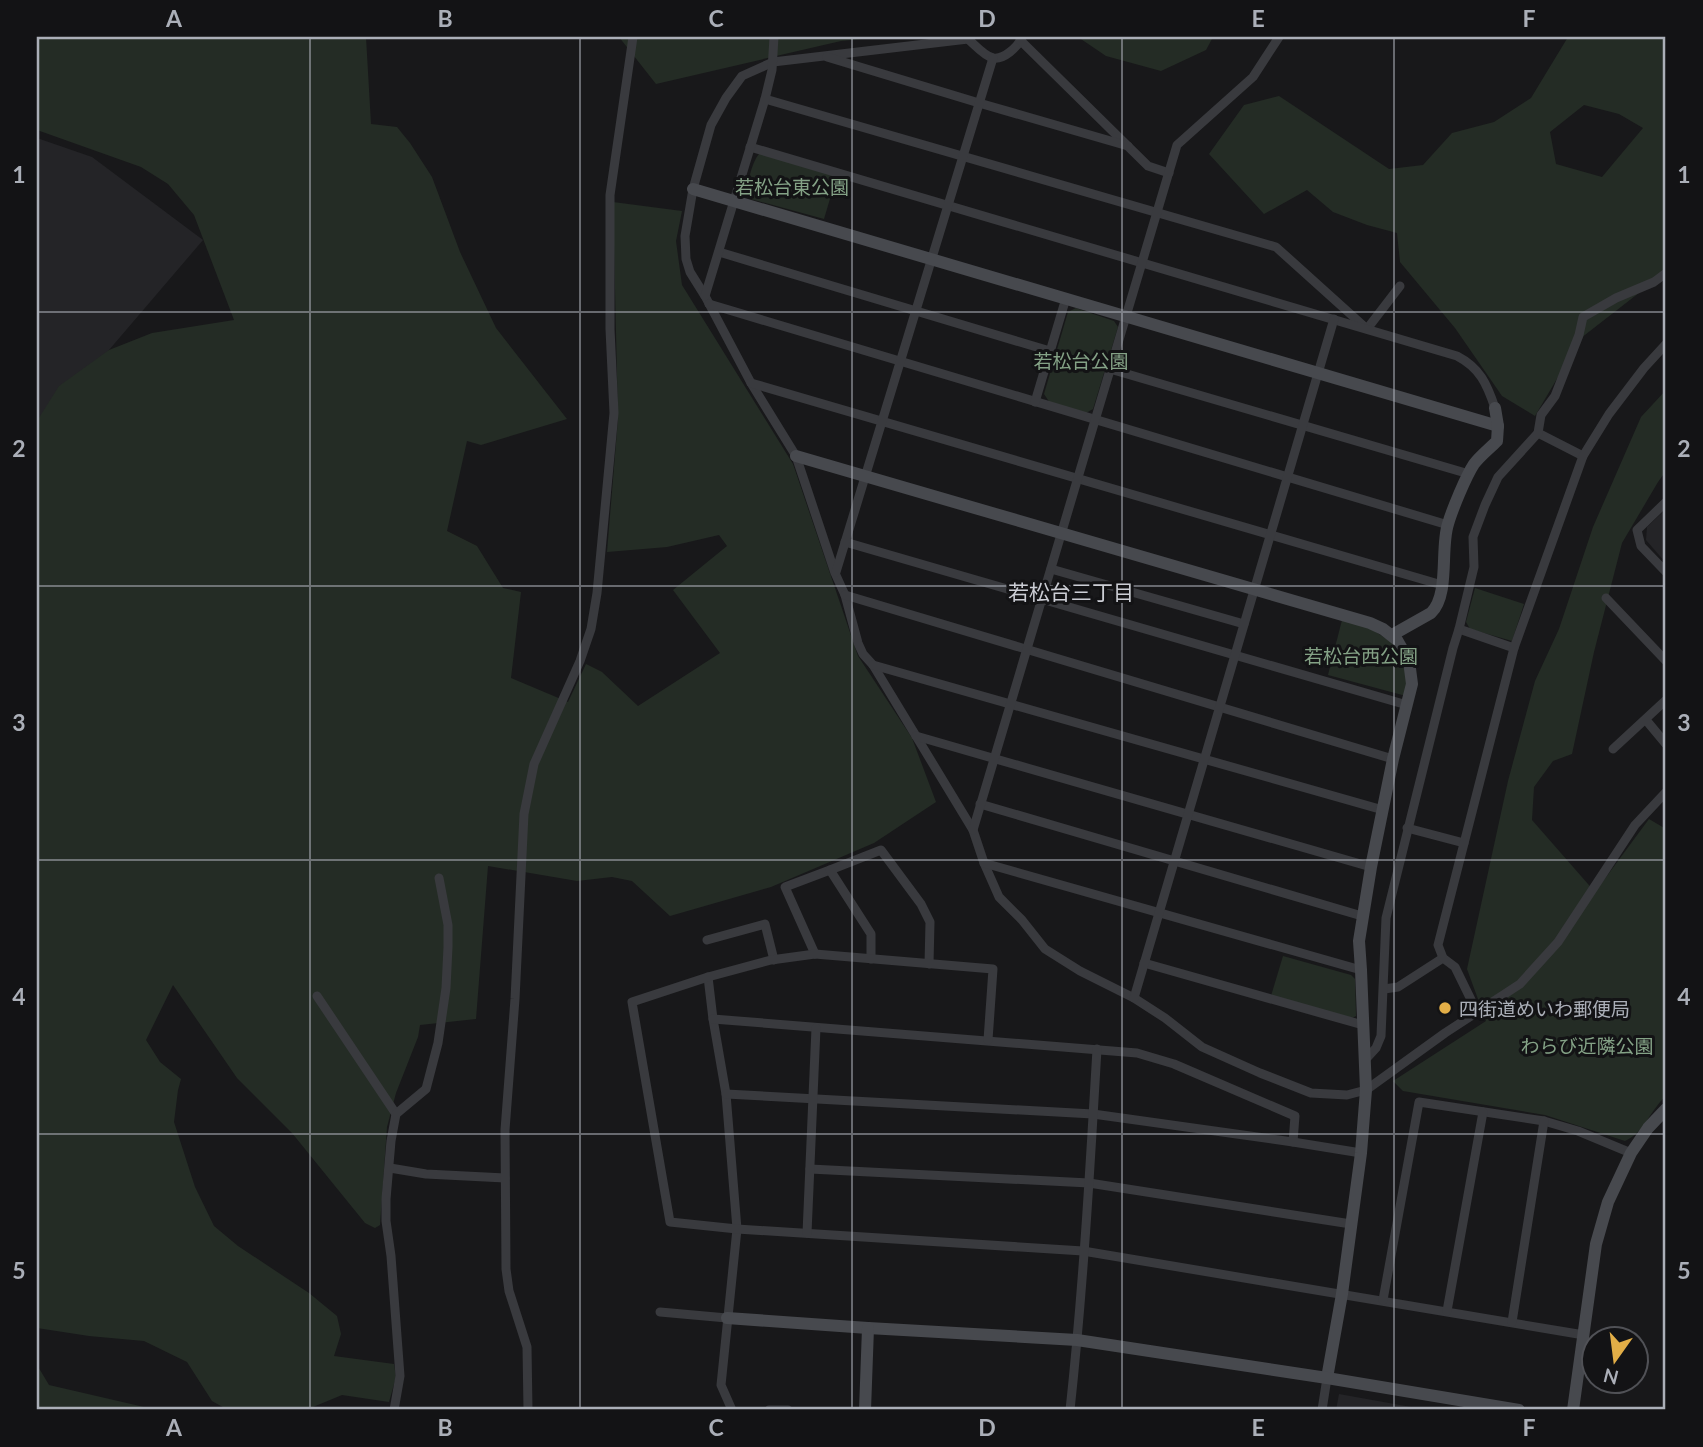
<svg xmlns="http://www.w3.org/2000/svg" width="1703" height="1447" font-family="Lato,'Noto Sans JP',sans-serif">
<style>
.built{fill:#242427}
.green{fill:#242c25;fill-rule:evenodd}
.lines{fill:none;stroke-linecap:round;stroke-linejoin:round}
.street{stroke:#393a3e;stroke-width:9}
.secondary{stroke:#47494e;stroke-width:12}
.grid{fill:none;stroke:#abafb8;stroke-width:2;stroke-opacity:0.55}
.poi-dot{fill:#e2ae47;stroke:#131315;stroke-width:2.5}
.labels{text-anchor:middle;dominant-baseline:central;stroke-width:6;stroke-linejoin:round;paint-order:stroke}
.park-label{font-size:19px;fill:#84a286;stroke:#131315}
.poi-label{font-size:19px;fill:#abafb8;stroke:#131315;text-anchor:start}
.neighbourhood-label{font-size:21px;fill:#ccced5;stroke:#131315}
.neatline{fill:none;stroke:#abafb8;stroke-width:2.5}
.grid-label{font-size:23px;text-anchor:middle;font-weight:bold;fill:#abafb8}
</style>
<rect width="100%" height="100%" fill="#18181a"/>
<!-- built -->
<g class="built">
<path d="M37,138L92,157L203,240L109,350L37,439Z"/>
<path d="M1666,509V563L1646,540L1647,527Z"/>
<path d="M1339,1394L1428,1410H1336Z"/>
</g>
<!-- green -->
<g class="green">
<path d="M37,37H366L371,124L397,127L410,143L432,177L460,252L496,328L567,419L481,445L467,441L447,531L477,546L503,588L521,592L511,678L568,702L586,664L602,672L638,706L720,653L673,590L727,546L719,535L667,547L607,552L618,419L613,202L682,211L676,241L682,285L793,464L858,656L912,738L936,802L874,843L771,887L670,916L632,881L612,877L577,881L488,866L476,1019L420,1025L418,1037L396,1093L387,1127L380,1225L375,1228L365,1223L292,1133L237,1078L173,985L146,1040L160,1062L181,1079L178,1090L174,1122L195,1187L214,1226L238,1246L309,1293L337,1316L341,1334L334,1356L394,1364L396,1377L389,1402L342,1395L313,1407L272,1410H228L212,1401L187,1362L144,1341L89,1336L37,1328V421L59,386L109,350L152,333L234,320L194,215L168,184L141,167L37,130Z"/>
<path d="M619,37H883L841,41L656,84Z"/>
<path d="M1078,37H1213L1206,50L1161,71L1106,56Z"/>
<path d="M1568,37H1666V268L1644,289L1581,338L1535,416L1502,396L1455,328L1400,262L1397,233L1367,225L1333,212L1307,190L1264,214L1209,154L1244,105L1279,96L1389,169L1423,165L1452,133L1494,122L1531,98ZM1584,105L1619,114L1643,128L1602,177L1556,164L1550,132Z"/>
<path d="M760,153L837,175L824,219L747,198C746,187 752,160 760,153Z"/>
<path d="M1076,308L1114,321L1118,327L1093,409L1086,413L1050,403L1044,394L1068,312Z"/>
<path d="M1666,390V471L1658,482L1622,543L1594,652L1572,754L1553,761L1534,787L1532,820L1595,892L1649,819L1666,829V1096C1651,1109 1644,1133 1625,1141L1545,1115L1403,1091L1393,1081L1486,1021L1467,969L1508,781L1535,681L1559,629L1593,527L1641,417Z"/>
<path d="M1475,588L1524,604L1512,641L1470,629L1466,622Z"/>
<path d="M1342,620L1370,628L1394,644L1408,667L1406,696L1328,675Z"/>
<path d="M1283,956L1351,975L1355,979L1356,1016L1352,1018L1271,996Z"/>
<path d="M37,1365L49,1385L157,1410H37Z"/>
</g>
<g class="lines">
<!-- street -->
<g class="street">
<path d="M969,37L968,39L773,62L742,76L726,98L711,125L693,189L685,236L686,259L690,272L705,296L751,383L796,456L835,573L845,595L858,643L863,654L873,665L973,830L984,863L999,897L1022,920L1045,949L1080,971L1134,998L1165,1018L1202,1047L1260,1073L1311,1093L1347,1095L1366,1090L1445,1033L1520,984L1558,942L1635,825L1666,792"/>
<path d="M968,39C975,45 984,56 993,58C1004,60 1017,47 1022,38"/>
<path d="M1020,40L1148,166L1169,173"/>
<path d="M827,57L979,103L1128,146"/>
<path d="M765,99L1276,247L1367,329L1400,286"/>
<path d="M750,147L1457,356C1480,368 1487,384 1495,408"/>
<path d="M719,252L1050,351"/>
<path d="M705,296L765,99L772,70L774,37"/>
<path d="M709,304L1448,525"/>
<path d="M1110,369L1469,474"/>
<path d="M751,383L1442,585"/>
<path d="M1035,402L1066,298"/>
<path d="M1538,433L1583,456"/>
<path d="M1666,502L1637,530L1641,546L1666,572"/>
<path d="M845,542L1407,705"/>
<path d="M1051,569L1244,624"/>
<path d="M836,572L993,58"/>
<path d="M845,595L1393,759"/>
<path d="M1606,598L1666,661"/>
<path d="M1459,629L1514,648"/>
<path d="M873,665L1383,810"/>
<path d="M1646,720L1666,744"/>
<path d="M916,736L1371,867"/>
<path d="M1613,749L1666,700"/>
<path d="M980,804L1362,916"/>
<path d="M1407,828L1464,843"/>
<path d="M973,830L1177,145L1253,77L1279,37"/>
<path d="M984,863L1361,970"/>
<path d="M707,940L765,924L774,960"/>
<path d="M815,954L785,887L830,870"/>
<path d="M871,959V934L830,870L881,850L921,904L930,922L929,964"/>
<path d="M1144,963L1363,1025"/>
<path d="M708,977L713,1019L726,1094L737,1229L721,1385L732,1410"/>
<path d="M1384,989L1398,987L1443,958"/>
<path d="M317,996L396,1114"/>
<path d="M1134,998L1334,319"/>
<path d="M1477,1012L1455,967L1443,958L1438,945L1514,648L1583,456L1609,414L1644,368L1666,344"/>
<path d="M713,1019L1137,1053L1174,1064L1295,1116L1293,1142"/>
<path d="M988,1040L993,969L815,954L771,960L708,977L632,1002L670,1222L737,1229L1083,1251L1584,1335"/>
<path d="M1365,1060L1376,1048L1381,1036L1386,918L1453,648L1459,629L1474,567L1473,537L1485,505L1498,477L1538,433L1541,415L1555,396L1579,335L1583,317L1616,298L1654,282L1666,273"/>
<path d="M726,1094L1093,1114L1293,1142L1361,1153"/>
<path d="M390,1168L426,1174L505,1178"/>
<path d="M810,1169L1089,1183L1351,1224"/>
<path d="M807,1233L816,1028"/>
<path d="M1383,1300L1419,1102L1544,1121L1578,1131L1631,1153"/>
<path d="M1447,1311L1483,1112"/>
<path d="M660,1312L727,1318"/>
<path d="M1512,1322L1544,1121"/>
<path d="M394,1410L400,1376L391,1256L386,1221V1199L391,1141L396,1114L426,1089L438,1043L446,988L448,947V925L439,878"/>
<path d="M528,1410L527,1347L509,1291L506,1269L505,1130L515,999L524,814L534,764L580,661L591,629L597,593L614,413L610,329V195L633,37"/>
<path d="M769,1410H788"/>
<path d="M1070,1410C1083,1290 1090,1169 1097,1049"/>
<path d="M1322,1410L1327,1378"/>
</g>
<!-- secondary -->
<g class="secondary">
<path d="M693,189L1498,426"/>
<path d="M796,456L1370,623L1383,629L1397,640L1409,661L1412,684L1393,759L1371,867L1359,941L1361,970L1366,1090L1361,1153L1342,1294L1327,1378"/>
<path d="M1392,635L1431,613C1450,595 1440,548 1448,524C1452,510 1466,476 1474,464C1480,456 1489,449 1497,441L1498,426L1495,408"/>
<path d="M727,1318L868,1328L1077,1340L1327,1378L1519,1410"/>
<path d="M865,1410L868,1328"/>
<path d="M1573,1410L1596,1244L1608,1202L1631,1153L1648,1128L1666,1109"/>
</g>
</g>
<!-- grid -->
<path class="grid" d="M310,37V1410M580,37V1410M852,37V1410M1122,37V1410M1394,37V1410M37,312H1666M37,586H1666M37,860H1666M37,1134H1666"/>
<!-- markers -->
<circle class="poi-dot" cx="1445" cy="1008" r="7"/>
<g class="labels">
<!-- park labels -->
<g class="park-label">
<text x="792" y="186">若松台東公園</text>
<text x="1081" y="360">若松台公園</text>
<text x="1361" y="655">若松台西公園</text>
<text x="1587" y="1045">わらび近隣公園</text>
</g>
<!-- poi labels -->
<g class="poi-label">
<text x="1459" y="1008">四街道めいわ郵便局</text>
</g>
<!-- neighbourhood labels -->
<g class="neighbourhood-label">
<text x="1071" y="591">若松台三丁目</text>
</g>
</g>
<!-- border -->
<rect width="1703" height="1447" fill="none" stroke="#131315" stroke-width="77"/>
<!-- north arrow -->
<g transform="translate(1615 1360) rotate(194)"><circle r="33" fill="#131315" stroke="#505156" stroke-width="2"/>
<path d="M0-5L12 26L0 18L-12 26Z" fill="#e2ae47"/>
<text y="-10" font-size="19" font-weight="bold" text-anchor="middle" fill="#abafb8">N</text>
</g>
<rect x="38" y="38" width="1626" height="1370" class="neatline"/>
<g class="grid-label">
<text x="174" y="27">A</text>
<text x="445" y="27">B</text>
<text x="716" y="27">C</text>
<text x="987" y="27">D</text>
<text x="1258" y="27">E</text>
<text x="1529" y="27">F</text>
<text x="19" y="183">1</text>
<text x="1684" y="183">1</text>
<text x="19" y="457">2</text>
<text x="1684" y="457">2</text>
<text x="19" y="731">3</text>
<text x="1684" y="731">3</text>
<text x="19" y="1005">4</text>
<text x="1684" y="1005">4</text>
<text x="19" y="1279">5</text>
<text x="1684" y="1279">5</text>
<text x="174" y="1436">A</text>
<text x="445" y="1436">B</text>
<text x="716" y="1436">C</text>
<text x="987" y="1436">D</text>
<text x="1258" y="1436">E</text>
<text x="1529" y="1436">F</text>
</g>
</svg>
